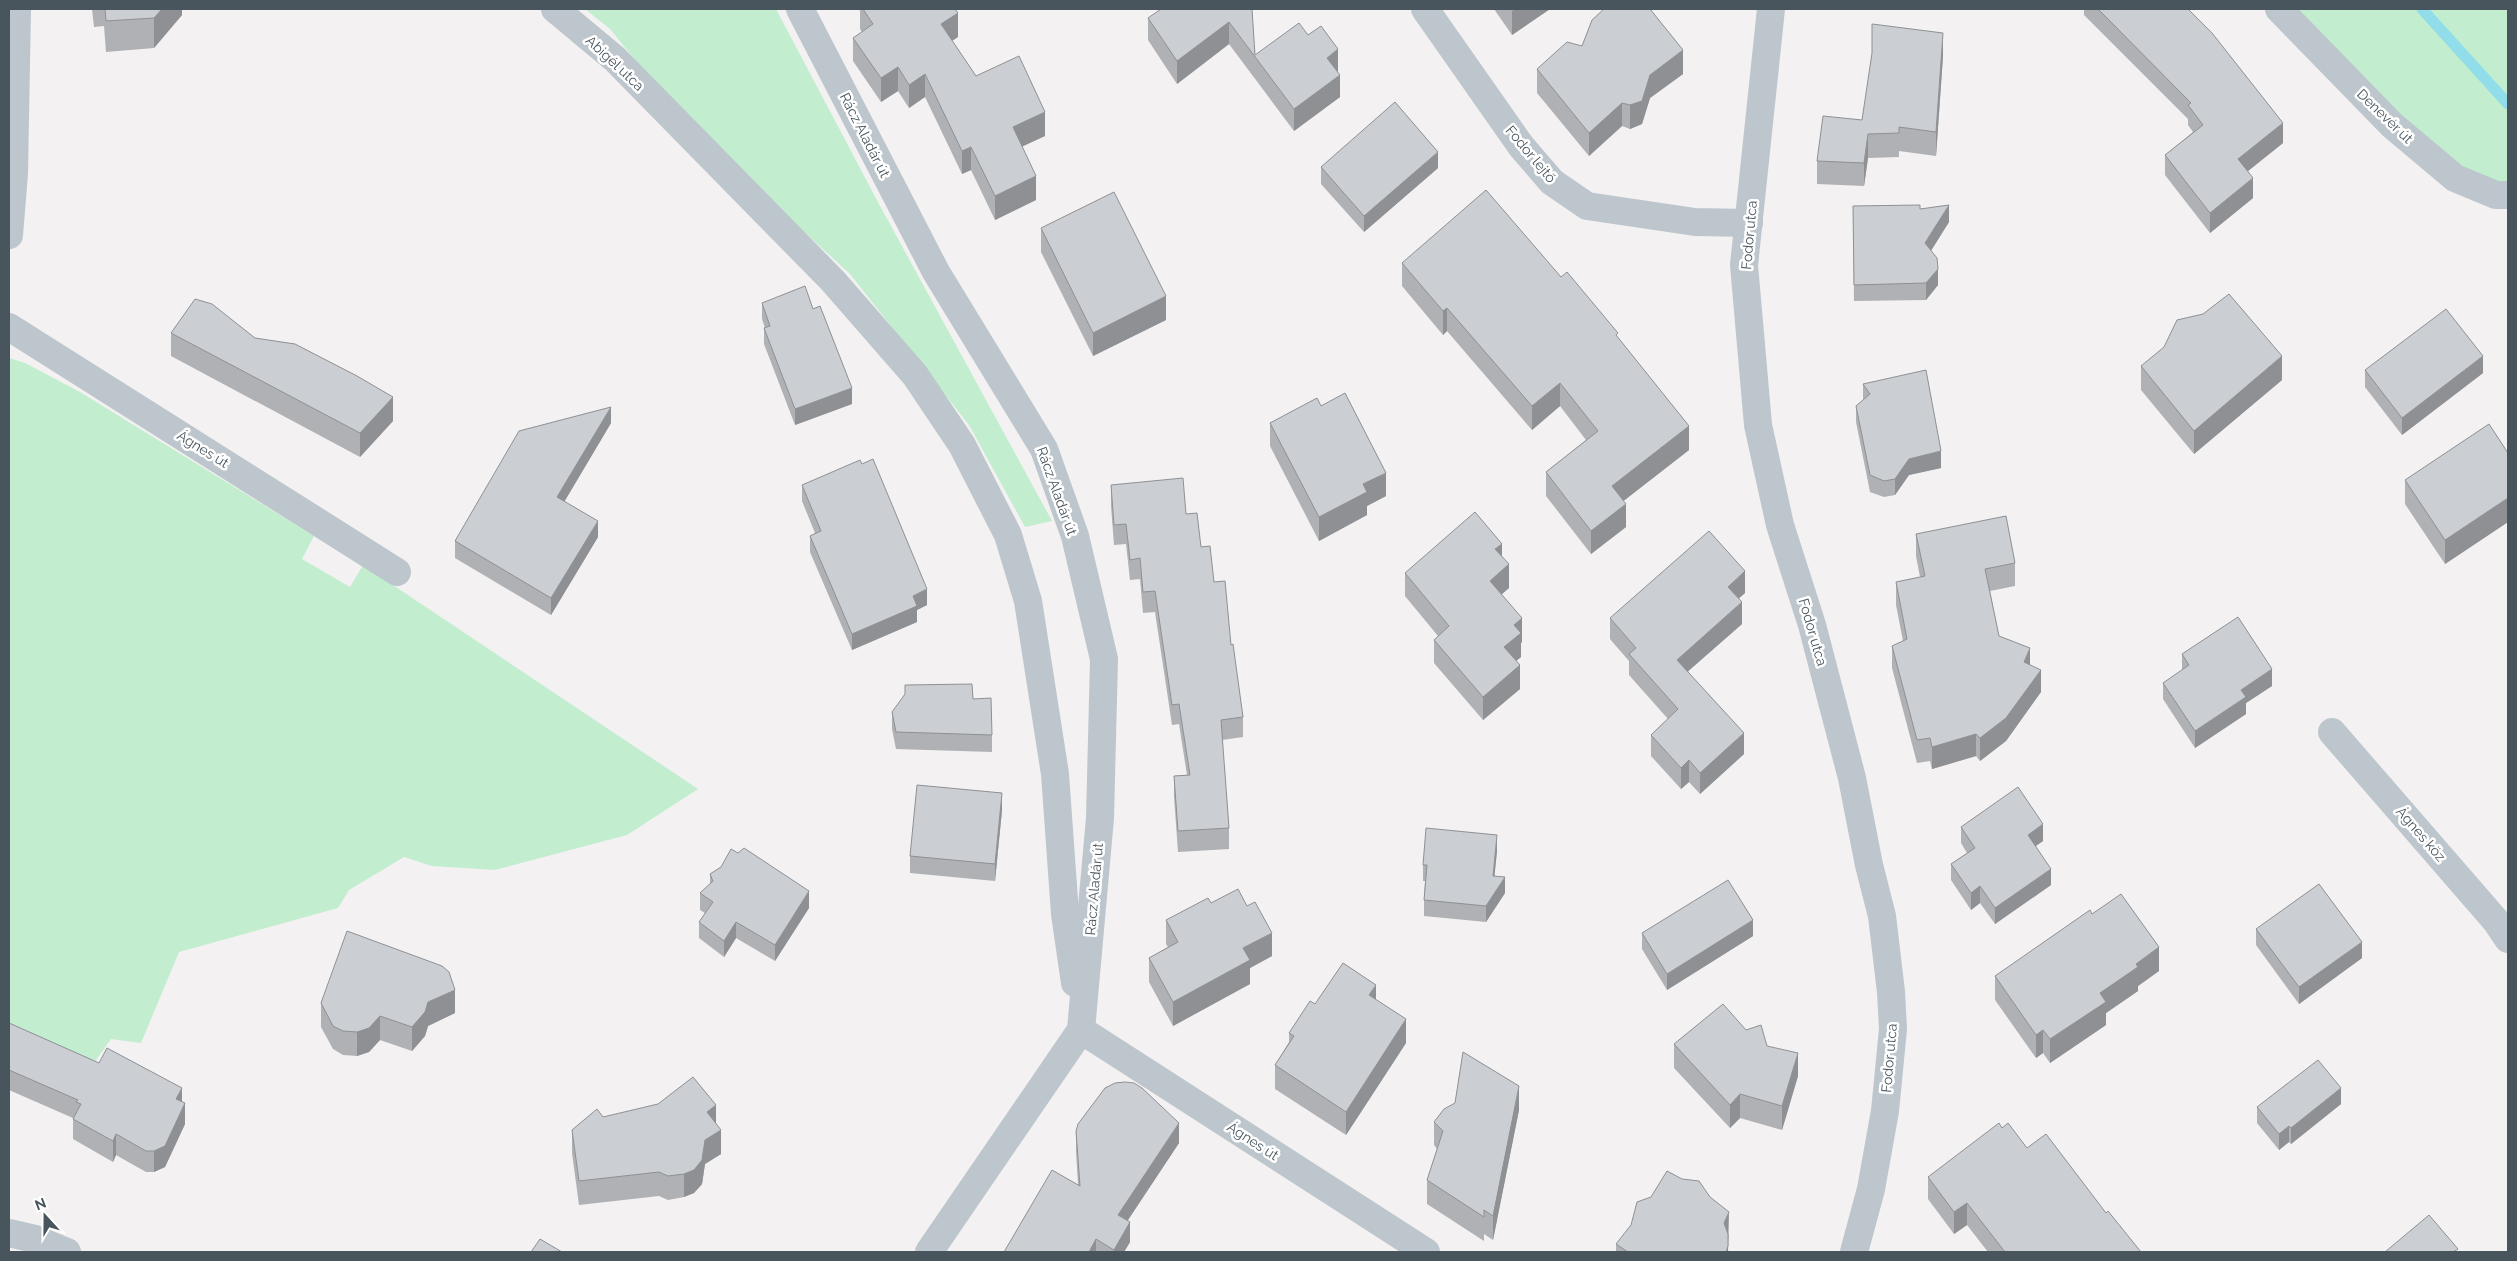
<svg xmlns="http://www.w3.org/2000/svg" width="2517" height="1261" font-family="Raleway,sans-serif">
<style>
.green{fill:#c2eecf}
.lines{fill:none;stroke-linecap:round;stroke-linejoin:round}
.stream{stroke:#91dde9;stroke-width:11}
.street{stroke:#bdc6cc;stroke-width:28}
.wall{fill:#afb1b5}
.shaded-wall{fill:#8e9094}
.building{fill:#cbced3;stroke:#8e9094}
.labels{text-anchor:middle;dominant-baseline:central;stroke-width:5;stroke-linejoin:round;paint-order:stroke}
.street-label{font-size:14px;fill:#49555d;stroke:#fff}
</style>
<rect width="100%" height="100%" fill="#f3f1f1"/>
<!-- green -->
<g class="green">
<path d="M585,9H776L879,204L1052,521L1025,527L969,425L850,274L687,124L610,29Z"/>
<path d="M2279,9H2508V195L2455,178Z"/>
<path d="M9,358L25,363L80,392L314,536L302,559L350,587L363,565L698,789L627,835L495,870L432,866L404,857L349,890L338,908L179,952L141,1043L111,1039L94,1063L9,1028Z"/>
</g>
<g class="lines">
<!-- stream -->
<path class="stream" d="M2422,9L2508,104"/>
<!-- street -->
<g class="street">
<path d="M555,9L615,59L833,281L915,375L962,445L1008,535L1028,601L1055,774L1065,914L1075,983"/>
<path d="M800,9L936,272L1044,449L1075,536L1104,659L1100,818L1081,1030L929,1252"/>
<path d="M1425,9L1521,146L1552,182L1587,206L1695,222L1749,223"/>
<path d="M1771,9L1744,265L1758,425L1780,525L1812,625L1852,778L1869,865L1882,916L1891,992L1893,1029L1885,1111L1871,1189L1854,1252"/>
<path d="M2279,9L2392,125L2455,178L2496,195H2508"/>
<path d="M9,235L14,173L17,9"/>
<path d="M9,327L397,572"/>
<path d="M2332,732L2496,921L2508,939"/>
<path d="M1081,1030L1426,1252"/>
<path d="M9,1233L35,1239L67,1252"/>
</g>
</g>
<!-- wall -->
<g class="wall">
<path d="M92,9H182V15L154,48L106,52L104,26L94,27Z"/>
<path d="M860,9H955L958,37L952,41L976,76L1045,136L1022,146L1036,200L995,220L971,170L962,174L925,97L909,108L898,91L881,102L853,61V38L862,32L860,29Z"/>
<path d="M1252,9L1255,55L1338,72H1337L1340,97L1294,131L1229,44L1177,84L1148,40V18Z"/>
<path d="M1494,9H1550L1512,35Z"/>
<path d="M2084,9H2188L2283,143L2248,171L2253,198L2210,233L2165,175V155L2193,132L2188,125V119L2084,15Z"/>
<path d="M1943,56L1936,156L1899,151V157L1868,158L1864,186L1817,184V161L1862,120Z"/>
<path d="M1537,69L1683,74L1650,98L1642,124L1630,129L1622,126L1589,156L1537,93Z"/>
<path d="M1321,167L1438,168L1364,232L1321,184Z"/>
<path d="M1853,206L1920,209L1949,222L1931,251L1938,285L1926,300L1854,301Z"/>
<path d="M1041,228L1166,320L1093,356L1041,252Z"/>
<path d="M1402,263L1561,277L1618,338L1689,450L1623,501L1626,527L1591,554L1546,496V472L1586,440L1560,406L1532,430L1447,331L1443,335L1402,286Z"/>
<path d="M762,303L813,309L852,404L795,425L764,344V328H765L762,319Z"/>
<path d="M171,333L255,338L393,421L360,457L171,356Z"/>
<path d="M2141,366L2282,380L2194,454L2141,390Z"/>
<path d="M2365,370L2483,373L2402,435L2365,387Z"/>
<path d="M1863,384L1941,468L1909,475L1895,495L1884,497L1870,492L1856,422V406L1863,400Z"/>
<path d="M1321,406L1386,496L1367,506V515L1319,541L1270,446V423Z"/>
<path d="M611,423L564,502L598,537L551,615L455,558V541Z"/>
<path d="M2508,453V522L2445,564L2405,504V480Z"/>
<path d="M802,485L927,605L917,610V622L852,650L810,552V536L815,533L802,501Z"/>
<path d="M1111,485L1186,514L1201,547L1214,582L1231,645L1243,717V737L1222,740L1229,828V849L1178,852L1174,797V776L1187,775L1179,724L1172,725L1155,612L1143,613L1140,579L1130,580L1126,544L1114,545L1111,506Z"/>
<path d="M1916,534L2015,563V586L1990,591L1999,636L2030,665L2041,692L2006,741L1980,761L1976,756L1932,769L1930,761L1917,763L1892,668V646L1903,641L1896,605V582L1920,577L1916,556Z"/>
<path d="M1502,556L1509,588L1502,594L1522,642L1521,643V657L1516,661L1520,689L1483,720L1434,663V640L1438,636L1405,596V573Z"/>
<path d="M1745,593L1738,599L1742,624L1688,671L1744,754L1700,794L1689,782L1681,789L1651,756V735L1668,719L1629,675V661L1610,639V618Z"/>
<path d="M2182,654L2272,686L2246,703V714L2195,748L2163,699V683L2182,670Z"/>
<path d="M973,699L992,735V752L896,749L892,729V712Z"/>
<path d="M1002,810L995,881L910,873V856Z"/>
<path d="M1961,827L2043,841L2036,846L2051,885L1995,924L1980,903L1971,910L1951,880V864L1967,853L1961,843Z"/>
<path d="M1497,851L1494,876L1505,893L1486,922L1424,916V900L1425,881H1423V865Z"/>
<path d="M710,874L809,908L775,961L736,938L724,957L699,938V922L705,913L700,910V893L710,884Z"/>
<path d="M1211,903L1272,956L1250,968V984L1173,1026L1149,982V958L1168,947L1166,944V920Z"/>
<path d="M2092,914L2159,971L2138,986V991L2106,1013V1025L2050,1063L2043,1053L2036,1058L1995,1000V976Z"/>
<path d="M2256,929L2362,958L2299,1004L2256,945Z"/>
<path d="M1642,933L1753,936L1667,990L1642,949Z"/>
<path d="M1376,999L1406,1043L1346,1135L1275,1089V1065L1289,1042V1033L1315,1004Z"/>
<path d="M321,1003L455,1013L428,1026L425,1036L412,1051L380,1040L369,1052L357,1056L343,1055L333,1049L321,1027Z"/>
<path d="M9,1023L182,1102L185,1124L165,1167L154,1172H146L116,1155L113,1162L73,1139V1118L9,1090Z"/>
<path d="M1746,1030L1767,1046L1798,1076L1782,1130L1740,1118L1730,1128L1674,1068V1044Z"/>
<path d="M2341,1104L2291,1144L2289,1142L2279,1150L2257,1123V1107Z"/>
<path d="M1519,1110L1493,1240L1484,1234V1241L1427,1204V1180L1437,1149L1434,1145V1122Z"/>
<path d="M603,1117L716,1124L721,1154L705,1164L702,1184L694,1193L684,1197L668,1200L659,1196L579,1205L572,1153V1130Z"/>
<path d="M2002,1128L2106,1213L2141,1252H1988L1967,1225L1954,1234L1928,1199V1177Z"/>
<path d="M1076,1131L1179,1143L1128,1220L1130,1242L1124,1252H1004L1078,1185L1076,1151Z"/>
<path d="M1729,1236L1728,1238V1252H1616V1244Z"/>
</g>
<!-- shaded-wall -->
<g class="shaded-wall">
<path d="M162,9H182V15L154,48V18Z"/>
<path d="M1516,9H1550L1512,35V11Z"/>
<path d="M958,13V37L941,48V24Z"/>
<path d="M1229,22V44L1177,84V61Z"/>
<path d="M1943,33V56L1936,156V132Z"/>
<path d="M1338,49V72L1327,80V58Z"/>
<path d="M1683,50V74L1650,98L1642,124L1630,129V105L1650,75Z"/>
<path d="M898,67V91L881,102V78Z"/>
<path d="M925,74V97L909,108V85Z"/>
<path d="M1340,75V97L1294,131V109Z"/>
<path d="M1622,103V126L1589,156V133Z"/>
<path d="M1045,112V136L1013,151V127Z"/>
<path d="M2283,123V143L2238,179V159Z"/>
<path d="M1868,134V158L1864,186V163Z"/>
<path d="M971,147V170L962,174V151Z"/>
<path d="M1438,152V168L1364,232V216Z"/>
<path d="M1036,176V200L995,220V196Z"/>
<path d="M2253,178V198L2210,233V213Z"/>
<path d="M1949,205V222L1925,260V243Z"/>
<path d="M1938,269V285L1926,300V283Z"/>
<path d="M1166,296V320L1093,356V333Z"/>
<path d="M1447,308V331L1443,335V311Z"/>
<path d="M2282,356V380L2194,454V431Z"/>
<path d="M2483,356V373L2402,435V418Z"/>
<path d="M1560,383V406L1532,430V406Z"/>
<path d="M852,388V404L795,425V409Z"/>
<path d="M393,397V421L360,457V433Z"/>
<path d="M611,407V423L557,514V497Z"/>
<path d="M1689,426V450L1612,510V486Z"/>
<path d="M1941,451V468L1909,475L1895,495V479L1909,459Z"/>
<path d="M1386,473V496L1367,506V515L1319,541V517L1363,484Z"/>
<path d="M2508,498V522L2445,564V540Z"/>
<path d="M1626,504V527L1591,554V531Z"/>
<path d="M598,521V537L551,615V598Z"/>
<path d="M1502,544V567L1495,549Z"/>
<path d="M1509,564V588L1490,604V581Z"/>
<path d="M1745,571V593L1728,608V587Z"/>
<path d="M927,589V605L917,610V622L852,650V634L913,596Z"/>
<path d="M1742,602V624L1677,681V660Z"/>
<path d="M1522,618V642L1521,643V657L1504,671V647L1514,625Z"/>
<path d="M2030,648V671L2024,662Z"/>
<path d="M1520,665V689L1483,720V697Z"/>
<path d="M2272,669V686L2246,703V714L2195,748V731L2241,690Z"/>
<path d="M2041,670V692L2006,741L1980,761V738Z"/>
<path d="M1744,733V754L1700,794V773Z"/>
<path d="M1976,734V756L1932,769V747Z"/>
<path d="M1689,760V782L1681,789V768Z"/>
<path d="M1002,793V810L995,881V864Z"/>
<path d="M2043,824V841L2028,851V835Z"/>
<path d="M1497,835V851L1493,892V876Z"/>
<path d="M2051,869V885L1995,924V908Z"/>
<path d="M1505,877V893L1486,922V906Z"/>
<path d="M1980,886V903L1971,910V893Z"/>
<path d="M809,891V908L775,961V945Z"/>
<path d="M1753,920V936L1667,990V974Z"/>
<path d="M736,922V938L724,957V941Z"/>
<path d="M1272,933V956L1250,968V984L1173,1026V1002L1243,948Z"/>
<path d="M2362,942V958L2299,1004V987Z"/>
<path d="M2159,947V971L2138,986V991L2106,1013V1025L2050,1063V1039L2100,993L2136,964Z"/>
<path d="M1376,985V1008L1369,995Z"/>
<path d="M455,990V1013L428,1026L425,1036L412,1051V1027L428,1002Z"/>
<path d="M380,1016V1040L369,1052L357,1056V1032Z"/>
<path d="M1406,1019V1043L1346,1135V1112Z"/>
<path d="M2043,1030V1053L2036,1058V1035Z"/>
<path d="M1798,1053V1076L1782,1130V1106Z"/>
<path d="M1519,1086V1110L1493,1240V1216Z"/>
<path d="M182,1088V1108L176,1099Z"/>
<path d="M2341,1088V1104L2291,1144V1128Z"/>
<path d="M1740,1094V1118L1730,1128V1105Z"/>
<path d="M185,1103V1124L165,1167L154,1172V1151Z"/>
<path d="M716,1105V1129L707,1112Z"/>
<path d="M1179,1123V1143L1118,1235V1215Z"/>
<path d="M2289,1126V1142L2279,1150V1134Z"/>
<path d="M721,1130V1154L705,1164L702,1184L694,1193L684,1197V1174L705,1140Z"/>
<path d="M116,1134V1155L113,1162V1141Z"/>
<path d="M1967,1203V1225L1954,1234V1212Z"/>
<path d="M1729,1212L1728,1252H1726L1724,1223Z"/>
<path d="M1130,1222V1242L1124,1252H1114V1250Z"/>
<path d="M1096,1239V1252H1089Z"/>
</g>
<!-- building -->
<g class="building">
<path d="M105,9H162L154,18L106,21Z"/>
<path d="M863,9H955L958,13L941,24L976,76L1019,56L1045,112L1013,127L1036,176L995,196L971,147L962,151L925,74L909,85L898,67L881,78L853,38L873,24Z"/>
<path d="M1161,9H1252L1255,55L1299,23L1308,35L1321,26L1338,49L1327,58L1340,75L1294,109L1229,22L1177,61L1148,18Z"/>
<path d="M1604,9H1650L1683,50L1650,75L1642,101L1630,105L1622,103L1589,133L1537,69L1567,42L1582,46L1592,20Z"/>
<path d="M2098,9H2188L2212,33L2283,123L2238,159L2253,178L2210,213L2165,155L2203,125L2188,105L2191,103Z"/>
<path d="M1872,24L1943,33L1936,132L1899,127V133L1868,134L1864,163L1817,161L1823,116L1862,120L1872,53Z"/>
<path d="M1395,102L1438,152L1364,216L1321,167Z"/>
<path d="M1486,190L1561,277L1567,272L1618,333L1616,335L1689,426L1612,486L1626,504L1591,531L1546,472L1598,431L1560,383L1532,406L1447,308L1443,311L1402,263Z"/>
<path d="M1114,192L1166,296L1093,333L1041,228Z"/>
<path d="M1920,205V209L1949,205L1925,243L1937,258L1938,269L1926,283L1854,285L1853,206Z"/>
<path d="M805,286L813,309L820,306L852,388L795,409L764,328L770,326L762,303Z"/>
<path d="M2229,294L2282,356L2194,431L2141,366L2164,347L2177,320L2203,314Z"/>
<path d="M195,299L212,304L255,338L295,344L357,376L393,397L360,433L171,333Z"/>
<path d="M2446,309L2483,356L2402,418L2365,370Z"/>
<path d="M1926,370L1941,451L1909,459L1895,479L1884,481L1870,475L1856,406L1870,394L1863,384Z"/>
<path d="M1345,393L1386,473L1363,484L1367,492L1319,517L1270,423L1317,398L1321,406Z"/>
<path d="M611,407L557,497L598,521L551,598L455,541L519,431Z"/>
<path d="M2489,424L2508,453V498L2445,540L2405,480Z"/>
<path d="M873,459L927,589L913,596L917,606L852,634L810,536L821,531L802,485L860,460L862,464Z"/>
<path d="M1183,478L1186,514L1197,513L1201,547L1210,546L1214,582L1225,581L1231,645L1233,644L1243,717L1221,720L1229,828L1178,831L1174,776L1190,775L1179,704L1172,705L1155,591L1143,592L1140,558L1130,560L1126,524L1114,525L1111,485Z"/>
<path d="M1475,512L1502,544L1495,549L1509,564L1490,581L1522,618L1514,625L1521,633L1504,647L1520,665L1483,697L1434,640L1449,626L1405,573Z"/>
<path d="M2006,516L2015,563L1985,569L1999,636L2030,648L2024,662L2041,670L2006,718L1980,738L1976,734L1932,747L1930,738L1917,740L1892,646L1907,639L1896,582L1925,576L1916,534Z"/>
<path d="M1709,531L1745,571L1728,587L1742,602L1677,660L1744,733L1700,773L1689,760L1681,768L1651,735L1678,709L1629,654L1636,648L1610,618Z"/>
<path d="M2238,617L2272,669L2241,690L2246,697L2195,731L2163,683L2189,665L2182,654Z"/>
<path d="M972,684L973,699L991,698L992,735L896,732L892,712L905,694V685Z"/>
<path d="M917,785L1002,793L995,864L910,856Z"/>
<path d="M2018,787L2043,824L2028,835L2051,869L1995,908L1980,886L1971,893L1951,864L1975,848L1961,827Z"/>
<path d="M1426,828L1497,835L1493,876L1505,877L1486,906L1424,900L1427,865H1423Z"/>
<path d="M744,848L809,891L775,945L736,922L724,941L699,922L713,902L700,893L713,881L710,874L721,867L731,849L738,853Z"/>
<path d="M1728,880L1753,920L1667,974L1642,933Z"/>
<path d="M2319,884L2362,942L2299,987L2256,929Z"/>
<path d="M1238,889L1247,906L1255,902L1272,933L1243,948L1250,960L1173,1002L1149,958L1178,942L1166,920L1208,898L1211,903Z"/>
<path d="M2121,894L2159,947L2136,964L2138,967L2100,993L2106,1002L2050,1039L2043,1030L2036,1035L1995,976L2090,910L2092,914Z"/>
<path d="M347,931L442,966L449,972L455,990L428,1002L425,1012L412,1027L380,1016L369,1028L357,1032L343,1031L333,1026L321,1003Z"/>
<path d="M1343,963L1376,985L1369,995L1406,1019L1346,1112L1275,1065L1294,1036L1289,1033L1310,1001L1315,1004Z"/>
<path d="M1723,1004L1746,1030L1761,1025L1767,1046L1798,1053L1782,1106L1740,1094L1730,1105L1674,1044Z"/>
<path d="M9,1023L99,1063L107,1048L182,1088L176,1099L185,1103L165,1146L154,1151H146L116,1134L113,1141L73,1119L81,1104L76,1102L78,1100L9,1070Z"/>
<path d="M1463,1052L1519,1086L1493,1216L1484,1210V1217L1427,1180L1443,1131L1434,1122L1444,1109L1455,1103Z"/>
<path d="M2318,1060L2341,1088L2291,1128L2289,1126L2279,1134L2257,1107Z"/>
<path d="M693,1077L716,1105L707,1112L721,1130L705,1140L702,1160L694,1170L684,1174L668,1176L659,1172L579,1181L572,1130L597,1109L603,1117L658,1104Z"/>
<path d="M1125,1082L1134,1083L1142,1088L1179,1123L1118,1215L1130,1222L1114,1250L1096,1239L1089,1252H1004L1052,1170L1080,1186L1076,1131L1078,1124L1105,1088L1115,1083Z"/>
<path d="M1999,1123L2002,1128L2008,1123L2027,1148L2046,1134L2106,1213L2108,1211L2141,1252H2005L1967,1203L1954,1212L1928,1177Z"/>
<path d="M1667,1171L1682,1179L1699,1181L1710,1197L1729,1212L1724,1223L1728,1234V1246L1726,1252H1628L1616,1244L1631,1225L1637,1202L1651,1197Z"/>
<path d="M2429,1215L2458,1249L2453,1252H2385Z"/>
<path d="M540,1239L562,1252H531Z"/>
</g>
<g class="labels">
<!-- street labels -->
<g class="street-label">
<text transform="translate(615 63) rotate(43)">Abigél utca</text>
<text transform="translate(2385 116) rotate(44)">Denevér út</text>
<text transform="translate(865 135) rotate(63)">Rácz Aladár út</text>
<text transform="translate(1531 154) rotate(50)">Fodor lejtő</text>
<text transform="translate(1749 235) rotate(-85)">Fodor utca</text>
<text transform="translate(203 449) rotate(32)">Ágnes út</text>
<text transform="translate(1057 491) rotate(70)">Rácz Aladár út</text>
<text transform="translate(1813 632) rotate(74)">Fodor utca</text>
<text transform="translate(2421 834) rotate(49)">Ágnes köz</text>
<text transform="translate(1094 889) rotate(-85)">Rácz Aladár út</text>
<text transform="translate(1889 1058) rotate(-85)">Fodor utca</text>
<text transform="translate(1253 1141) rotate(33)">Ágnes út</text>
</g>
</g>
<!-- border -->
<rect width="2517" height="1261" fill="none" stroke="#49555d" stroke-width="20"/>
<!-- north arrow -->
<g transform="translate(45 1216) rotate(339)" stroke="#ffffff" stroke-width="4" paint-order="stroke">
<path d="M0-4L9 19L0 12L-9 19Z" fill="#49555d"/>
<text y="-8" font-size="14" font-weight="bold" text-anchor="middle" fill="#49555d">N</text>
</g>
</svg>
